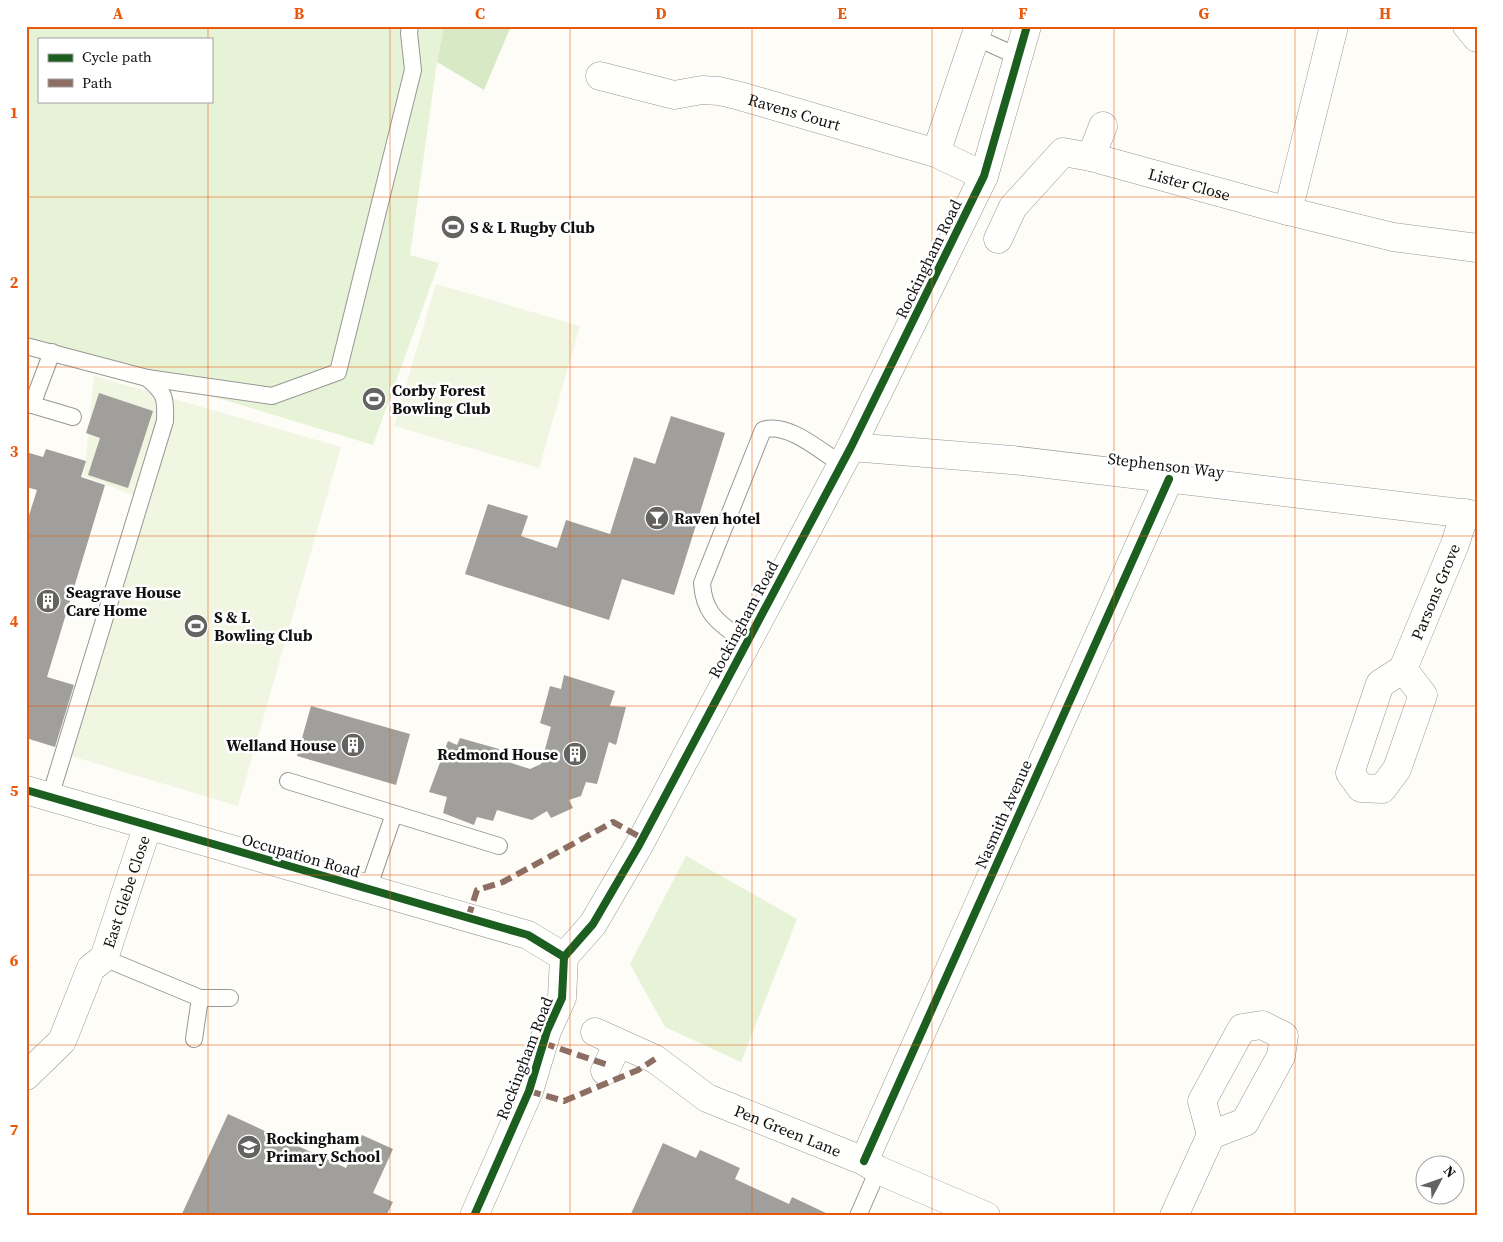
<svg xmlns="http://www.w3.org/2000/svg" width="1503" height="1242" font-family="'Source Serif 4',serif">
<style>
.green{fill:#e7f3d7;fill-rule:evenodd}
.forest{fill:#d8eac5}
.pitch{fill:#f0f6e1}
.building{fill:#a19f9c}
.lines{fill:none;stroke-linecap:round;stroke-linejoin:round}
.service-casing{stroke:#979795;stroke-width:18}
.minor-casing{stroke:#979795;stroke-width:29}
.tertiary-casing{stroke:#979795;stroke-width:29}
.service{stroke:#fffffe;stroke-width:16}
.minor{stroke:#fffffe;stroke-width:28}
.tertiary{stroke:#fffffe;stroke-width:28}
.quiet{stroke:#8d6e63;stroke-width:6;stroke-dasharray:12 6;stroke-linecap:butt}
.cycleway-casing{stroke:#fff;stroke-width:11}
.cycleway{stroke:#1b5e20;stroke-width:8}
.grid{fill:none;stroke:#e8590c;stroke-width:1;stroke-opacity:0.55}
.labels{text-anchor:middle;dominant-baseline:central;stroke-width:5;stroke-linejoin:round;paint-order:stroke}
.street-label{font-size:16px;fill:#111;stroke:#fff}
.poi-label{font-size:16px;font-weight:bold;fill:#111;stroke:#fff;text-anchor:start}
.neatline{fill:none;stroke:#e8590c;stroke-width:2}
.grid-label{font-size:16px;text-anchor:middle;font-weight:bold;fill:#e8590c}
</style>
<rect width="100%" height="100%" fill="#fdfcf7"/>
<!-- green -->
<g class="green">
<path d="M26,26H444L437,62L410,255L439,263L373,445L26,340ZM39,39H211V101H39Z"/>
<path d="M686,856L797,919L741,1062L665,1027L630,964Z"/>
</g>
<!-- forest -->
<path class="forest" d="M444,26H511L484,90L437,62Z"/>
<!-- pitch -->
<g class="pitch">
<path d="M436,284L580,326L539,468L394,426Z"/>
<path d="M94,376L341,447L238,806L68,755L138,497L84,476Z"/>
</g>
<!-- building -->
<g class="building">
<path d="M99,393L153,411L128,488L88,475L100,438L86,433Z"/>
<path d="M671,416L725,433L674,595L622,579L609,620L465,574L488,504L528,516L521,536L557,548L566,520L610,534L634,457L655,464Z"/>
<path d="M46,449L86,461L81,477L105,485L47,677L74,685L55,747L26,738V525L37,490L26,487V452L43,457Z"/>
<path d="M564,675L615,691L610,706L626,707L616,745L609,742L597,784L586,782L581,796L569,800L573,808L551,818L547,811L532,820L497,810L493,821L477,817L474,825L443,813L447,797L429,792L448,741L457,745L460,738L499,749L496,758L530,769L541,764L551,727L540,723L550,686L561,689Z"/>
<path d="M311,706L410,734L396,785L297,756Z"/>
<path d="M228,1114L346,1168L362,1135L393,1149L373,1193L393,1202L386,1216H181Z"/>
<path d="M663,1143L696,1158L700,1150L740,1168L735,1179L789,1204L792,1197L828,1214L827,1216H630Z"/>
</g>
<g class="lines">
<!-- service casing -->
<g class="service-casing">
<g id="service">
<path d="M977,38L1017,56"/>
<path d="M26,346L147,378C165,393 166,397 165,421L50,797"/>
<path d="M147,378L272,396L338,372L413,70L409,33L410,26"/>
<path d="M26,403L73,417"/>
<path d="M32,405L52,352"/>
<path d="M746,643C722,624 704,617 702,583L763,430C787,421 822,452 841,464"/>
<path d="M288,781L499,846"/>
<path d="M368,889L394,814"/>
<path d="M104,958L200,998H230"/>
<path d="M194,1039L200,998"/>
<path d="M858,1216L878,1170"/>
</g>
</g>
<!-- minor casing -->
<g class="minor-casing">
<g id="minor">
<path d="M1467,26L1477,38"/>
<path id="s1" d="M600,76L674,95L702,90L719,91L740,96L936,153L984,176"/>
<path d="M936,153L979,26"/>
<path id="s2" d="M1091,157L1288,211L1334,26"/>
<path d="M1288,211L1393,237L1477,248"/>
<path d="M998,239L1013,207L1063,152L1091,157L1103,126"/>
<path d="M851,447L1012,460L1477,515"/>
<path id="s3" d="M1403,669L1423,695L1397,769L1382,789L1361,788L1350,773L1380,684L1403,669L1455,544L1465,513"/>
<path id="s4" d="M595,1032L655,1059L707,1098L864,1161L878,1170L986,1216"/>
<path d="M605,1071L618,1043"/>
<path id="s5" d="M26,1076L62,1041L91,968L104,958L148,825"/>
<path d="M864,1161L1169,479"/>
<path d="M1174,1216L1211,1135L1202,1101L1242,1028L1262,1025L1284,1036L1281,1056L1245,1122L1211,1135"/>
</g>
</g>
<!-- tertiary casing -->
<g class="tertiary-casing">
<g id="tertiary">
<path d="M26,790L528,935L564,957"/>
<path d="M474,1216L529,1091L547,1031L562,998L564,957L593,924L638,847L851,447L984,176L1027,26"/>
</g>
</g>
<!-- service -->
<use href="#service" class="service"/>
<!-- minor -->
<use href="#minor" class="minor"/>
<!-- tertiary -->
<use href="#tertiary" class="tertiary"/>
<!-- quiet -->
<g class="quiet">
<path d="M468,918L477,890L503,882L613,822L642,838"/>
<path d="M543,1043L608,1065"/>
<path d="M529,1091L564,1101L638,1070L655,1059"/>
</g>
<!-- cycleway casing -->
<g class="cycleway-casing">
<g id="cycleway">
<path d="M26,790L528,935L564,957"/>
<path d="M864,1161L1169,479"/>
<path d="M474,1216L529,1091L547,1031L562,998L564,957L593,924L638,847L851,447L984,176L1027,26"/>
</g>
</g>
<!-- cycleway -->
<use href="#cycleway" class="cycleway"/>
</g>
<!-- grid -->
<path class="grid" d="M208,26V39M390,26V1216M570,26V1216M752,26V1216M932,26V1216M1114,26V1216M1295,26V1216M208,101V1216M26,197H1477M26,367H1477M26,536H1477M26,706H1477M26,875H1477M26,1045H1477"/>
<!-- icons -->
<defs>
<g id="stadium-disc" transform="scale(1.25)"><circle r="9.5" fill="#646362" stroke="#fff"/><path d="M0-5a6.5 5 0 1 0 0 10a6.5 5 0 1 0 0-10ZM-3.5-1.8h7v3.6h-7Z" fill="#fff"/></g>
<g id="bar-disc" transform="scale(1.25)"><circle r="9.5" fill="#646362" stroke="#fff"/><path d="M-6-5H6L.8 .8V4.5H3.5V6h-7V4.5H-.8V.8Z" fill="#fff"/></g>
<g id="building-disc" transform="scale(1.25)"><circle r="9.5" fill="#646362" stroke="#fff"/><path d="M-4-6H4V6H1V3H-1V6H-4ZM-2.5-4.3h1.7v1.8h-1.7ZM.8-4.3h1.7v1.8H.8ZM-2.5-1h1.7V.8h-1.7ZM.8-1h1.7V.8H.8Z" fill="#fff"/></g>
<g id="school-disc" transform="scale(1.25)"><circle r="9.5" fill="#646362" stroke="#fff"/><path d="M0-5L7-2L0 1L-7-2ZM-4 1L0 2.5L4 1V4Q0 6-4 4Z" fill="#fff"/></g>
</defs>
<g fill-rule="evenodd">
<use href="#stadium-disc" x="453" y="227"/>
<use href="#stadium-disc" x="374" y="399"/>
<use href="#bar-disc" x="657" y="518"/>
<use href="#building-disc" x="48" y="601"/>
<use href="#stadium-disc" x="196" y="626"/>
<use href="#building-disc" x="353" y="745"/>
<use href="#building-disc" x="575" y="754"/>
<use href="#school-disc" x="249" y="1147"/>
</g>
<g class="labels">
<!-- street labels -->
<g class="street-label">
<text stroke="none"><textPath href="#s1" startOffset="200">Ravens Court</textPath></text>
<text stroke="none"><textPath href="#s2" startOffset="102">Lister Close</textPath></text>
<text transform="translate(928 259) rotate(-64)">Rockingham Road</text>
<text transform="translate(1166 465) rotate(7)">Stephenson Way</text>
<text stroke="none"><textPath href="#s3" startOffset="381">Parsons Grove</textPath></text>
<text transform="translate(743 619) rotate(-62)">Rockingham Road</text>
<text transform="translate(1003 814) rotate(-66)">Nasmith Avenue</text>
<text transform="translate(301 855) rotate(16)">Occupation Road</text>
<text stroke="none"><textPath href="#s5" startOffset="215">East Glebe Close</textPath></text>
<text transform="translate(524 1058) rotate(-69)">Rockingham Road</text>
<text stroke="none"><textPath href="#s4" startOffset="218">Pen Green Lane</textPath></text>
</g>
<!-- poi labels -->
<g class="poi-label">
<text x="470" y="227">S &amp; L Rugby Club</text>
<text x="392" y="390">Corby Forest<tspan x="392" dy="18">Bowling Club</tspan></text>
<text x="674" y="518">Raven hotel</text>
<text x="66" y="592">Seagrave House<tspan x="66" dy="18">Care Home</tspan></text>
<text x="214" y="617">S &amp; L<tspan x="214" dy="18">Bowling Club</tspan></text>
<text x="336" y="745" text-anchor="end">Welland House</text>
<text x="558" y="754" text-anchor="end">Redmond House</text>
<text x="266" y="1138">Rockingham<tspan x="266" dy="18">Primary School</tspan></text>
</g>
</g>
<!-- border -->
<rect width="1503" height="1242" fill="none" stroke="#ffffff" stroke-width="55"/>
<!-- legend -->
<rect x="38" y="38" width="175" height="65" fill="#ffffff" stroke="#a0a0a0"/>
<rect x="48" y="54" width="25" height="8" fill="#1b5e20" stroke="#a0a0a0"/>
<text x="82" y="62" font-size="15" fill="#111111">Cycle path</text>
<rect x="48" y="79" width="25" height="8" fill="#8d6e63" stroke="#a0a0a0"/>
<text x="82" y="88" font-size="15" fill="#111111">Path</text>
<!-- north arrow -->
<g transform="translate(1440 1180) rotate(49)"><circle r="24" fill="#ffffff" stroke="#a0a0a0"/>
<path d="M0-4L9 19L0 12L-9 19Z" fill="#646362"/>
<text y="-8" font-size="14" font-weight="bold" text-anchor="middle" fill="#111111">N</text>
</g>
<rect x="28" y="28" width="1448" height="1186" class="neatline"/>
<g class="grid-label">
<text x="118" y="19">A</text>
<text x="299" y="19">B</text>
<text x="480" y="19">C</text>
<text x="661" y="19">D</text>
<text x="842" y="19">E</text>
<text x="1023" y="19">F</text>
<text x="1204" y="19">G</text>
<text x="1385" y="19">H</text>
<text x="14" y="118">1</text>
<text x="14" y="288">2</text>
<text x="14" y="457">3</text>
<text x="14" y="627">4</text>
<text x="14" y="796">5</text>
<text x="14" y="966">6</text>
<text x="14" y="1135">7</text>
</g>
</svg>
